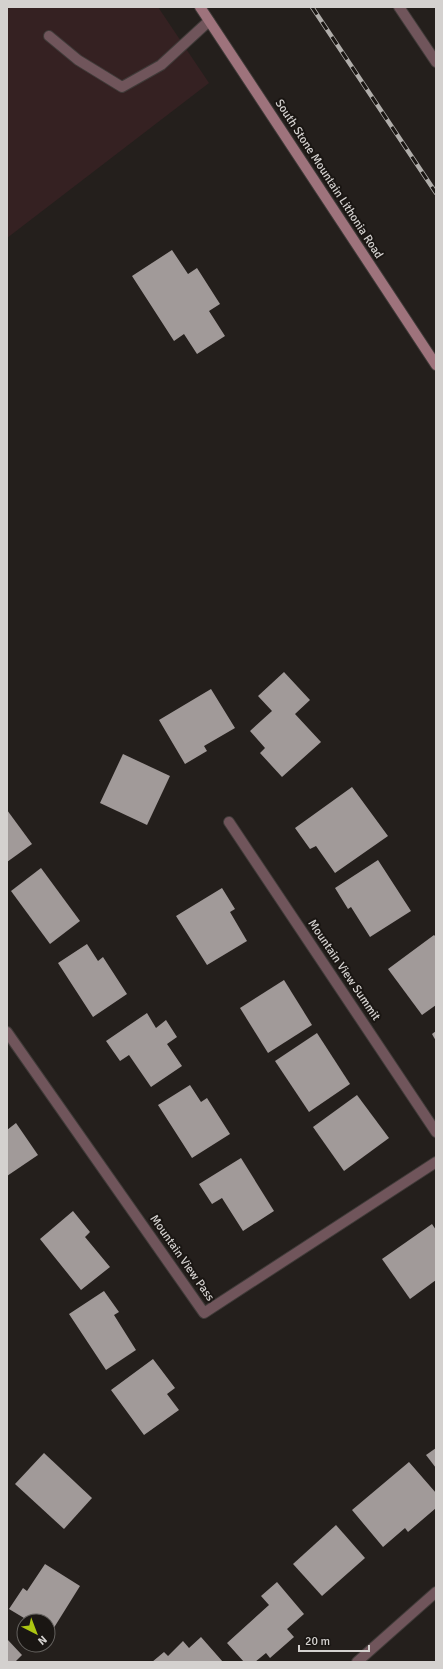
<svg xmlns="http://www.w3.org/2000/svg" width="443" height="1669" font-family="Signika,sans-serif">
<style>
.commercial{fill:#352122}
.building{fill:#a19a99}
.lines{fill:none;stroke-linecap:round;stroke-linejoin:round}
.lane-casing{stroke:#403b39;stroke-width:12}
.street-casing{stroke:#403b39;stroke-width:12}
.secondary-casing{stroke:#403b39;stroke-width:12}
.lane{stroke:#70555b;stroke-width:10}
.street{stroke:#70555b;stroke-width:10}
.secondary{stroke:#9e737c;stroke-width:10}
.rail-casing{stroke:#b0adaa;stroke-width:4.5}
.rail{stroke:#1a1613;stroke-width:3;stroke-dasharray:9;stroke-linecap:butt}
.labels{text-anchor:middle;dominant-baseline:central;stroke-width:4;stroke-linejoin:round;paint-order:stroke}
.street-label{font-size:12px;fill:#d4d1cf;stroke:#1a1613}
</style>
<rect width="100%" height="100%" fill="#241f1c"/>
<!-- commercial -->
<path class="commercial" d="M7,7H158L209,83L7,238Z"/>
<!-- building -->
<g class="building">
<path d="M172,250L188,274L197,268L220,304L209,311L225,336L197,354L184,334L174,341L132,276Z"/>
<path d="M284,672L310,700L295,714L321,742L282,777L260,753L265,748L250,731L272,711L258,696Z"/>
<path d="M211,689L235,728L204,746L207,751L185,764L159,720Z"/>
<path d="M123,754L170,776L147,825L100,803Z"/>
<path d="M352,787L388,836L335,873L316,846L310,849L295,828Z"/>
<path d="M7,810L32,844L7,862Z"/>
<path d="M378,860L411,911L370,937L351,907L348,909L335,888Z"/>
<path d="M41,868L80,921L50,944L11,891Z"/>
<path d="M222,888L235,909L230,912L247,941L207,965L176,916Z"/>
<path d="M434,935L436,937V1005L422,1015L388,969Z"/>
<path d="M87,944L98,961L103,957L127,994L93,1017L58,963Z"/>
<path d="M284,980L312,1025L268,1053L240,1008Z"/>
<path d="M147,1013L156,1028L166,1020L177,1037L167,1044L182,1066L151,1087L129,1055L120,1061L106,1041Z"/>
<path d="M436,1031V1041L432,1034Z"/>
<path d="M317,1033L350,1084L309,1112L275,1061Z"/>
<path d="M190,1085L201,1102L207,1098L230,1134L192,1158L158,1105Z"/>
<path d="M357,1095L389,1138L344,1171L313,1127Z"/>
<path d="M16,1123L38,1155L7,1176V1130Z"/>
<path d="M241,1158L274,1211L243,1231L222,1198L212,1204L199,1184Z"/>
<path d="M73,1211L90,1232L85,1237L110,1267L81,1290L40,1239Z"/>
<path d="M432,1224L436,1230V1280L410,1299L382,1259Z"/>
<path d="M104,1291L119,1312L114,1315L136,1350L106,1370L69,1314Z"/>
<path d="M153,1359L175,1388L167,1394L179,1410L144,1435L111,1390Z"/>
<path d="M436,1448V1468L426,1455Z"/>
<path d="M44,1453L92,1498L64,1529L15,1484Z"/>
<path d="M409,1462L436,1493V1508L408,1532L405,1528L383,1547L352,1510Z"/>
<path d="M336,1525L365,1558L322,1596L293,1564Z"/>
<path d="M45,1564L80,1586L50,1634L48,1633V1621H29L9,1609L23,1588L27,1591Z"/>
<path d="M277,1582L304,1614L287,1629L294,1637L270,1658L266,1653L255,1662H244L227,1643L269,1605L261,1596Z"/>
<path d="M201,1637L223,1662H152L164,1652L168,1656L183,1641L189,1648Z"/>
<path d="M7,1639L22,1655L15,1662H7Z"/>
</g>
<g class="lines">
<!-- lane casing -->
<g class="lane-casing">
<path id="lane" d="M49,36L78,60L122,87L161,65L209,21"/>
</g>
<!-- street casing -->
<g class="street-casing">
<g id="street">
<path d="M399,7L436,62"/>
<path d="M229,822L436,1132"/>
<path d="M7,1032L204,1313L436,1162"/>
<path d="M357,1662L436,1592"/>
</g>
</g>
<!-- secondary casing -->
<g class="secondary-casing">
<path id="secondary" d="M200,7L436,365"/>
</g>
<!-- lane -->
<use href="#lane" class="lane"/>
<!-- street -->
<use href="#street" class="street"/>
<!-- secondary -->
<use href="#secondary" class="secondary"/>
<!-- rail casing -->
<g class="rail-casing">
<path id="rail" d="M312,7L436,193"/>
</g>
<!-- rail -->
<use href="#rail" class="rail"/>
</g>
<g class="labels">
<!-- street labels -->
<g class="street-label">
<text transform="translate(329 179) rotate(57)">South Stone Mountain Lithonia Road</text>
<text transform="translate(344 970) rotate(56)">Mountain View Summit</text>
<text transform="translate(182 1258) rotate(55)">Mountain View Pass</text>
</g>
</g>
<!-- border -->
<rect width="443" height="1669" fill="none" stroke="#d4d1cf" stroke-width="16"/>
<!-- north arrow -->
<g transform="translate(36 1633) rotate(138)"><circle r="19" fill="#1a1613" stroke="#64615e"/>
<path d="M0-3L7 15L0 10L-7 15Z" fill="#acc612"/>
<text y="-6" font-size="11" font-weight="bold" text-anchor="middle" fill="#d4d1cf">N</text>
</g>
<!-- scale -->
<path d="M299 1645v6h70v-6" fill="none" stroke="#d4d1cf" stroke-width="2"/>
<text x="305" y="1645" font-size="12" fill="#d4d1cf" stroke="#1a1613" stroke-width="3" paint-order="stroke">20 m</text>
</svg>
